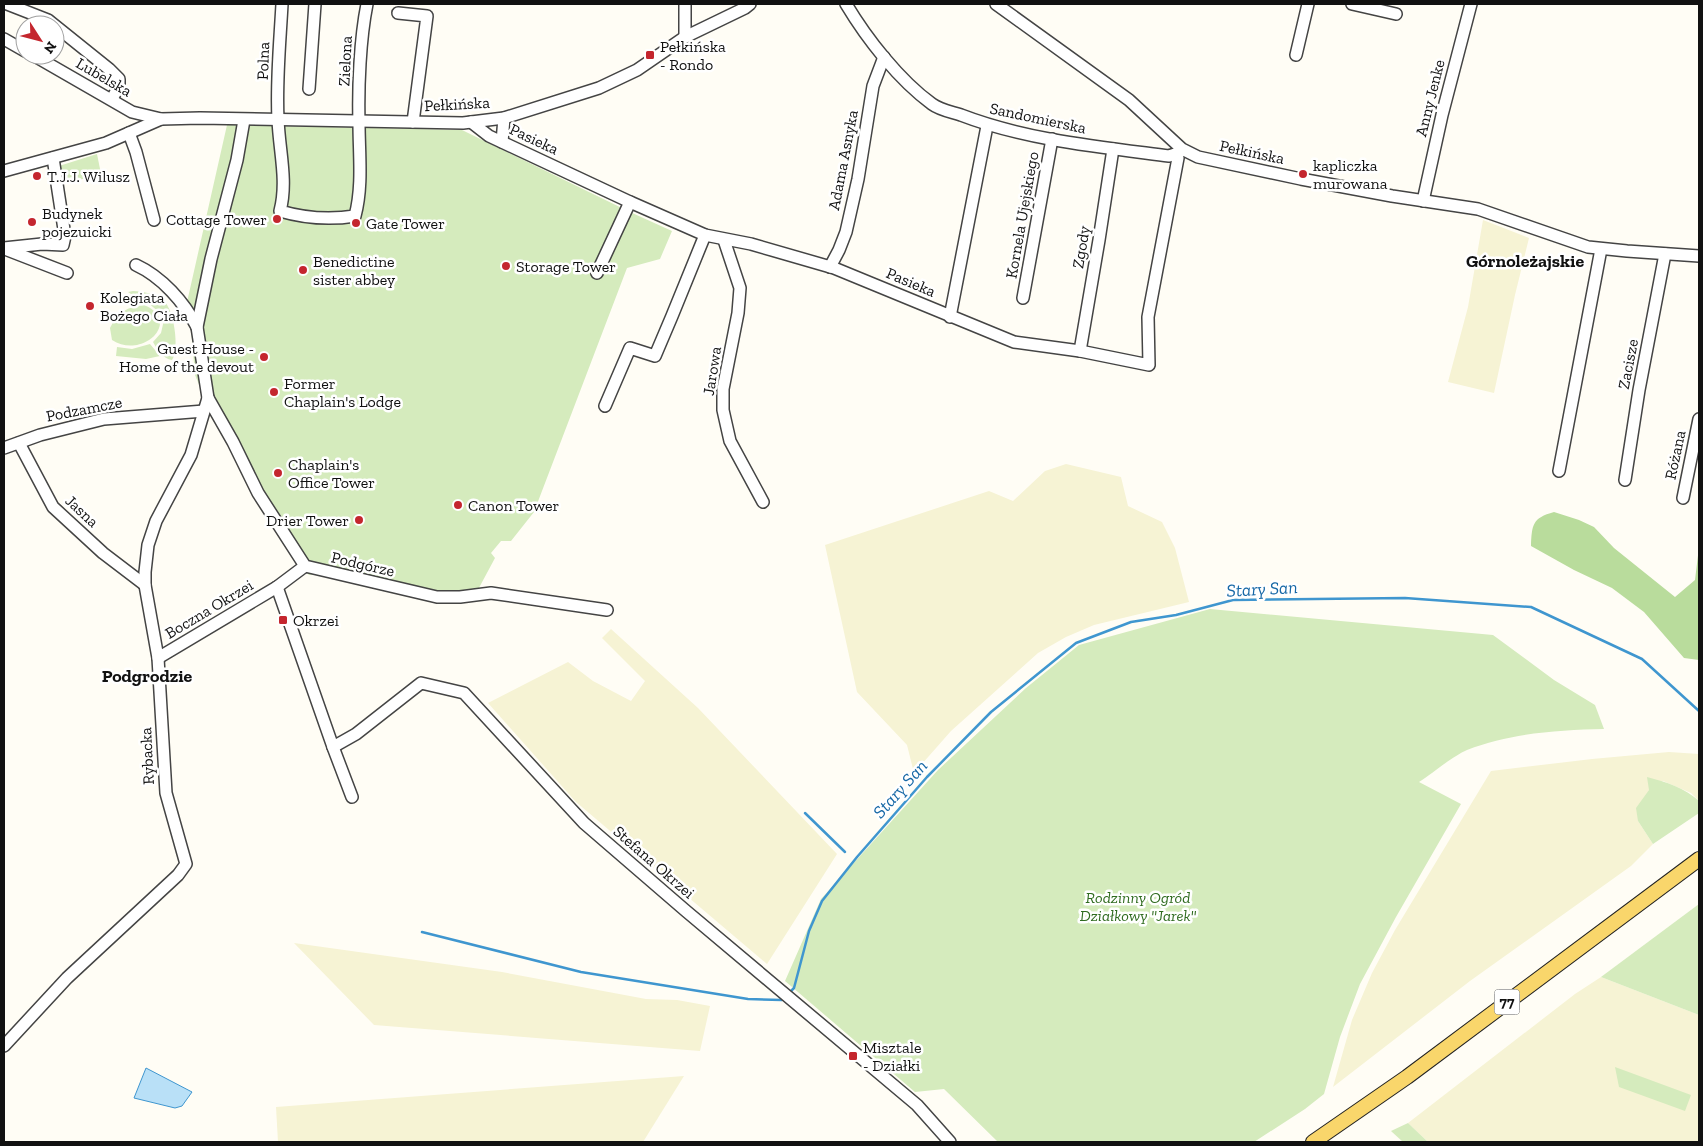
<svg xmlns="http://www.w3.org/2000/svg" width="1703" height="1146" font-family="'Zilla Slab',serif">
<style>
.farmland{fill:#f6f3d4}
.green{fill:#d5ebbd}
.forest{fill:#b9dc9c}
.water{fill:#b9e0f7;stroke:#3f96cf}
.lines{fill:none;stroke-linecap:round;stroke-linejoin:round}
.stream{stroke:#3f96cf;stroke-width:2.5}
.minor-casing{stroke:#444;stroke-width:14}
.major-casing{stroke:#222;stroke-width:16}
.minor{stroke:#fff;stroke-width:11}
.major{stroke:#f9d66b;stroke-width:14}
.poi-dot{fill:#c4262e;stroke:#fff;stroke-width:2}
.labels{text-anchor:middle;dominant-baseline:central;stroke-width:5;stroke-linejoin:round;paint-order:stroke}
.shield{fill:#fff;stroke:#585858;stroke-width:1}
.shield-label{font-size:15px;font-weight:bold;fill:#111}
.poi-label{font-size:16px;fill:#111;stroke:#fff;text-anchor:start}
.street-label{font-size:16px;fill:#111;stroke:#fff}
.park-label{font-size:16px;font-style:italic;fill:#2f6b1f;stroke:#fff}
.neighbourhood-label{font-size:18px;font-weight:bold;fill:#111;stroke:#fff}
.water-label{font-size:18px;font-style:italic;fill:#1768a6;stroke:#fff}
</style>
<rect width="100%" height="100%" fill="#fffdf5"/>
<!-- farmland -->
<g class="farmland">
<path d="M1483,220L1529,238L1515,295L1494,393L1448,382L1468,307Z"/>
<path d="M1066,464L1121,477L1128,506L1162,522L1175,548L1189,602L1094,625L1066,637L1038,653L951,731L914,773L907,745L857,692L825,545L989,491L1013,501L1045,471Z"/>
<path d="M611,629L698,708L837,854L767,964L576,802L488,703L568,662L593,681L631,701L645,681L602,638Z"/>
<path d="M1669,752L1699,754V801L1691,793L1663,781L1649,790L1638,821L1653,844L1631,866L1470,981L1333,1087L1352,1020L1372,973L1395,930L1491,771L1592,759Z"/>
<path d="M294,943L502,972L646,999L677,1000L710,1006L700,1051L374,1025Z"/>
<path d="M1601,977L1699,1015V1142H1428L1408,1123L1575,994Z"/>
<path d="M684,1076L643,1142H278L276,1107Z"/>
</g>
<!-- green -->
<g class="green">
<path d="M227,125L462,130L630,212L672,231L660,259L627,268L534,512L511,541H501L491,553L495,558L473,599L317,574L309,575L296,563L261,507L211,413L195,375L191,327L185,311Z"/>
<path d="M97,154L101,174L61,185L59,166Z"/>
<path d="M133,291C142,291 155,294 163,300C174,308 180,350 172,360C163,359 157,349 153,342L161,333L164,320C154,303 143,302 128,292Z"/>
<path d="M144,305C183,321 142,360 112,340L110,328C117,313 128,306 144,305Z"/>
<path d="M150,344L160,356L146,359L116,356L117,347L132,349Z"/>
<path d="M1210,609L1493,635L1554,680L1595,705L1604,729C1558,730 1511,733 1467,750C1453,756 1433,773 1419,782L1461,804L1396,917L1360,984L1340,1037L1324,1094L1305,1109L1254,1142H998L944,1089L915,1092L785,981L821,899L938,770L1026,688L1079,645Z"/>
<path d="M1647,777C1666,782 1685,788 1699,801V813L1653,844L1638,821L1636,808L1649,790Z"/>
<path d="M1699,904V1015L1601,977Z"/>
<path d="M1615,1067L1691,1095L1685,1111L1619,1087Z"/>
<path d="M1408,1123L1428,1142H1403L1391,1131Z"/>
</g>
<!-- forest -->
<path class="forest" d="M1554,512L1579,520L1594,527L1614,548L1675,597L1695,580L1699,547V660L1684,658L1644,612L1612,588L1574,570L1531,546C1532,525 1532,518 1554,512Z"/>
<!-- water -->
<path class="water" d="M146,1068L192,1092L182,1106L175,1108L134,1098Z"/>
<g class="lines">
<!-- stream -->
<g class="stream">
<path d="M805,813L845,852"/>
<path d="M422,932L581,972L748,999L782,1000L784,999"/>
<path d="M789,993L794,988L809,931L822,901L857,857L927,777L991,712L1076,643L1131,622L1176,615L1233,600L1405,598L1531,607L1642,659L1699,711"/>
</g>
<!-- minor casing -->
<g class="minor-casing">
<g id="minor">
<path d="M7,4L48,20L109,69L119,79V86L112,99"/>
<path d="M282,4C280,42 276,81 278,119C279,150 288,181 280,211C304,218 330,220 355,216C363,186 359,154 359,123C358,87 360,39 367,4"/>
<path d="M846,4C867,39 899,80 932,104C940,110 952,112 961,115C1026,140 1099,147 1169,156L1178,153L1182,150"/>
<path d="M996,4L1129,100L1182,149L1198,157L1301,179L1392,196L1478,209L1588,247L1627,251L1699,256"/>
<path d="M1352,4L1396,14"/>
<path d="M398,13L427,16L413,122"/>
<path d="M685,37V4"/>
<path d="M4,39L25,51"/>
<path d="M33,55L132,112L161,119L200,118L463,123L504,118L599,88L637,70L685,37L745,8L750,4"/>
<path d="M1296,55L1308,4"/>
<path d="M309,89L315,4"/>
<path d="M471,122L489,136L630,202L705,235L751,244L834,268L1014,342L1080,351L1149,365L1148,317L1178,158L1176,154"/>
<path d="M129,133L136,152L154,220"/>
<path d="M502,142L504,118"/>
<path d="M4,171L106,143L161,119"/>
<path d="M1423,201L1442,115L1471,4"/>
<path d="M724,240L740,288L738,313L723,389V410L730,441L763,502"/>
<path d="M4,248L42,244L63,245L65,236L53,158"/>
<path d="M5,249L67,273"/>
<path d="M136,265C162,277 184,302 197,327"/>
<path d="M830,267L839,250L846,232L858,179L873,86L884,57"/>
<path d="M597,273L630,202"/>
<path d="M1023,298L1052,139"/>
<path d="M950,317L987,126"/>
<path d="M1080,351L1099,240L1113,149"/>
<path d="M208,398L233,442L258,493L305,566L437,597H460L491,593L607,610"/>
<path d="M605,406L630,348L655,356L672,316L705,235"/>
<path d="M19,443L53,507L103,553L145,585"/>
<path d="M4,448L40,435L104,419L204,411"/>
<path d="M1559,471L1601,249"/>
<path d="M1625,480L1639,390L1665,254"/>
<path d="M1683,498L1699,419"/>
<path d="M277,587L333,747L356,734L421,683L464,693L584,823L686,911L917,1105L950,1142"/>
<path d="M158,658L277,587L305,566"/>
<path d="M333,747L352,797"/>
<path d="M4,1046L67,978L178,875L186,864L166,793L158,658L145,585V572L148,545L156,521L191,455L208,398L197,327L211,259L237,160L244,120"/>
</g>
</g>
<!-- major casing -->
<g class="major-casing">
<path id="major" d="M1313,1142L1407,1077L1699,859"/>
</g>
<!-- minor -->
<use href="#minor" class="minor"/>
<!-- major -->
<use href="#major" class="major"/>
</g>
<!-- markers -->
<g class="poi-dot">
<rect x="645" y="50" width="10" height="10" rx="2.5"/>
<circle cx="1303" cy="174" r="5"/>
<circle cx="37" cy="176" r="5"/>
<circle cx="277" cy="219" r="5"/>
<circle cx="32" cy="222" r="5"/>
<circle cx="356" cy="223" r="5"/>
<circle cx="506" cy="266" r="5"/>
<circle cx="303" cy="270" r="5"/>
<circle cx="90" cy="306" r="5"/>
<circle cx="264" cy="357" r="5"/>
<circle cx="274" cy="392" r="5"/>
<circle cx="278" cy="473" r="5"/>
<circle cx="458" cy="505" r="5"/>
<circle cx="359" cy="520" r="5"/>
<rect x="278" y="615" width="10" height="10" rx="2.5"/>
<rect x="848" y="1051" width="10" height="10" rx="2.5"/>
</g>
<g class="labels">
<!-- shield labels -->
<rect class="shield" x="1494.5" y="989.5" width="25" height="25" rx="4"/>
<g class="shield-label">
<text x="1507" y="1002">77</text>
</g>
<!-- poi labels -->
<g class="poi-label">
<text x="660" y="46">Pełkińska<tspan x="660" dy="18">- Rondo</tspan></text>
<text x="1313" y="165">kapliczka<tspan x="1313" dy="18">murowana</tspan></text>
<text x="47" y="176">T.J.J. Wilusz</text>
<text x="42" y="213">Budynek<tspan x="42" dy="18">pojezuicki</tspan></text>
<text x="267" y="219" text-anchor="end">Cottage Tower</text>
<text x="366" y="223">Gate Tower</text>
<text x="313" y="261">Benedictine<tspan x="313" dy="18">sister abbey</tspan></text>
<text x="516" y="266">Storage Tower</text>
<text x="100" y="297">Kolegiata<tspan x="100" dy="18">Bożego Ciała</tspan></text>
<text x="254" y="348" text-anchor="end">Guest House -<tspan x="254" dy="18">Home of the devout</tspan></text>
<text x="284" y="383">Former<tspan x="284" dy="18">Chaplain's Lodge</tspan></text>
<text x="288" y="464">Chaplain's<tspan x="288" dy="18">Office Tower</tspan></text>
<text x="468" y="505">Canon Tower</text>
<text x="349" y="520" text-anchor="end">Drier Tower</text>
<text x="293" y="620">Okrzei</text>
<text x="863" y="1047">Misztale<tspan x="863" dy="18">- Działki</tspan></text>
</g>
<!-- street labels -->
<g class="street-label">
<text transform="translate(263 61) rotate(-88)">Polna</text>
<text transform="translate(345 61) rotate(-87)">Zielona</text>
<text transform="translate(104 77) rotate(30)">Lubelska</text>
<text transform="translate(1430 98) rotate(-76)">Anny Jenke</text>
<text transform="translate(457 104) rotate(-3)">Pełkińska</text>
<text transform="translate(1038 118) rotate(12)">Sandomierska</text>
<text transform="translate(534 139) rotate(25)">Pasieka</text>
<text transform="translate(1252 152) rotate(12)">Pełkińska</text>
<text transform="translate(843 160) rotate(-79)">Adama Asnyka</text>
<text transform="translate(1022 215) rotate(-80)">Kornela Ujejskiego</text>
<text transform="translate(1081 247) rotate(-81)">Zgody</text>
<text transform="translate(911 282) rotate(23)">Pasieka</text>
<text transform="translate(1628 364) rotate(-79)">Zacisze</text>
<text transform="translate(712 371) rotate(-81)">Jarowa</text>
<text transform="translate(84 409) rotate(-11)">Podzamcze</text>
<text transform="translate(1675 455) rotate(-78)">Różana</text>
<text transform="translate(82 511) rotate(43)">Jasna</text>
<text transform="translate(363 564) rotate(13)">Podgórze</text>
<text transform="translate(209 609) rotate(-31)">Boczna Okrzei</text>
<text transform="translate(147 756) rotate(-93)">Rybacka</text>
<text transform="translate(654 862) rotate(41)">Stefana Okrzei</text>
</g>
<!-- park labels -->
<g class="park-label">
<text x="1138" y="897">Rodzinny Ogród<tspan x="1138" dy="18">Działkowy "Jarek"</tspan></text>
</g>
<!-- neighbourhood labels -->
<g class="neighbourhood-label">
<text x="1525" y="261">Górnoleżajskie</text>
<text x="147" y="676">Podgrodzie</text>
</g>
<!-- water labels -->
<g class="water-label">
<text transform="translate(1262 589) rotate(-3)">Stary San</text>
<text transform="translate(900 789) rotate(-48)">Stary San</text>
</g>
</g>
<!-- border -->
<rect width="1703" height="1146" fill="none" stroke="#111111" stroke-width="10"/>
<!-- north arrow -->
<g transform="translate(40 40) rotate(126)"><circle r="24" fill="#ffffff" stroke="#a0a0a0"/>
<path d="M0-4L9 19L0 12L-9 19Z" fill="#c4262e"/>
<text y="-8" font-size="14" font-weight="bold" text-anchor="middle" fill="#111111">N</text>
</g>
</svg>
